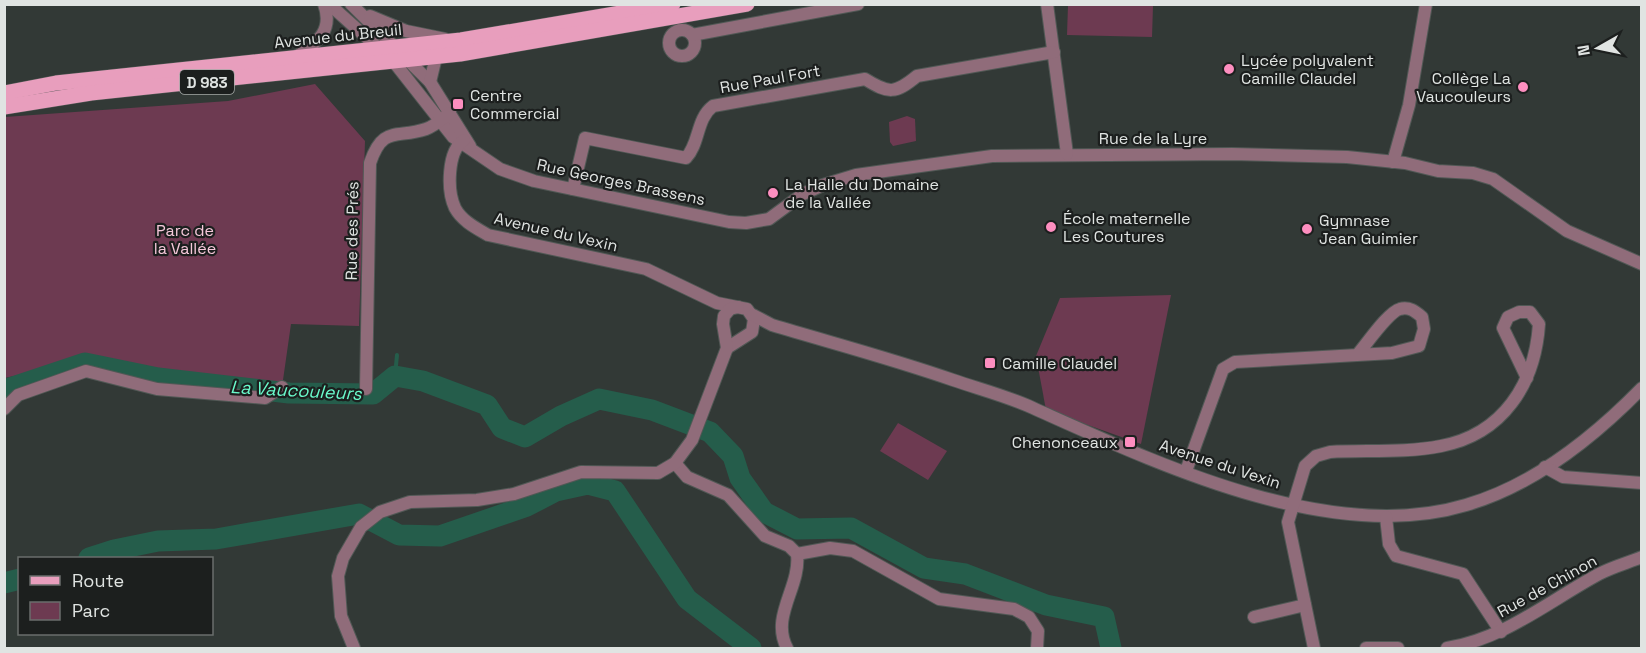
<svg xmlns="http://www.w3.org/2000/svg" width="1646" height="653" font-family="'Space Grotesk',sans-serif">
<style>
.green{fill:#6d3a51}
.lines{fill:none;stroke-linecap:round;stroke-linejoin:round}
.stream{stroke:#255d4b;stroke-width:4}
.river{stroke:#255d4b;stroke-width:21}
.minor-casing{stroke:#515855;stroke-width:14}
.major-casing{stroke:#515855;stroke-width:16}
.minor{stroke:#906c7a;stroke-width:12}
.major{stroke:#e89ebd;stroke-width:15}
.poi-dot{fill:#fd8ebf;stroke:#1c1f1e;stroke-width:2}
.labels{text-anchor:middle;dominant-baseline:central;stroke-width:4.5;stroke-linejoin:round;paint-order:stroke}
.shield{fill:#1c1f1e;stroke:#a5a9a7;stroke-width:1.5}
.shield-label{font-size:15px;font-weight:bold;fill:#e0e4e2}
.street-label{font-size:16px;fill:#e0e4e2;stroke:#1c1f1e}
.poi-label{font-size:16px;fill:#e0e4e2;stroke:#1c1f1e;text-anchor:start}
.park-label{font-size:16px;fill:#f6c8da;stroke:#1c1f1e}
.water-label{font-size:18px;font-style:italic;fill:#6afacb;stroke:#1c1f1e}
</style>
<rect width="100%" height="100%" fill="#323936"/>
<!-- green -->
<g class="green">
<path d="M1068,5H1153L1152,37L1067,35Z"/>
<path d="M315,84L365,141L359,326L291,324L283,380L265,386L73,363L5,378V117L228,101Z"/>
<path d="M907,116L915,119L916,141L893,146L890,142L889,122Z"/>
<path d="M1171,295L1141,444L1046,410L1036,356L1060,298Z"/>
<path d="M898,423L947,451L928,480L880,451Z"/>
</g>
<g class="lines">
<!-- stream -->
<path class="stream" d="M395,376L397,355"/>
<!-- river -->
<g class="river">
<path d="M4,390L85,363L158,378L289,393L373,394L395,376L423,381L487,405L502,428L525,437L561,416L599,399L652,410L710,432L733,456L740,478L764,512L797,529L851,528L924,568L965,574L1046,605L1104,617L1111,648"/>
<path d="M89,558L114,550L158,541L216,539L359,514L399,535L440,536L527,506L556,491L588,484L615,491L687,599L751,648"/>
<path d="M4,583L20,579"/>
</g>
<!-- minor casing -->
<g class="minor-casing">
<g id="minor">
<path d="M329,4L394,62L453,137L500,169L534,181L729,222L746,223L769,219L803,194L823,185L856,175L992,156L1232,154L1347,157L1405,163L1438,171L1473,173L1493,179L1567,231L1642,264"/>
<path d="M351,4L430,82L470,146"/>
<path d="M1047,4L1067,154"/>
<path d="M370,16L406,31L445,39"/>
<circle cx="682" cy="43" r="13"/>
<path d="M692,35L858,4"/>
<path d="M296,57C316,43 334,32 324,4"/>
<path d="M430,82L436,57"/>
<path d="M464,140C447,151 447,191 455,208C462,221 476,228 488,235L646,269L717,303L747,309L754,319L752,332L727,348"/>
<path d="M1393,162L1409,105L1426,4"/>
<path d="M573,189L585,138L686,158C700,143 696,119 713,106L865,79C889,94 895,94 917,76L1054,52"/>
<path d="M753,315L772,325C832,343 893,359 953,380C979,389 1007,396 1033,408C1156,463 1330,546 1466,505C1532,486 1594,437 1642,388"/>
<path d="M366,389L370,163C383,125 396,139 426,129C435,126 443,118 450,113"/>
<path d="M4,409L18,395L86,371L157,389L265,398L282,387"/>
<path d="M675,463L687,477L728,495L765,536L789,546L797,554C801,587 770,616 787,648"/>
<path d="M1545,467L1563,477L1642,483"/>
<path d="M1186,471L1223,369L1235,362L1392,353L1419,346L1424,329L1422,317C1416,312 1409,306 1400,309C1388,312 1366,345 1357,355"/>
<path d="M1386,517L1389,544L1396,556L1463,574L1501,632"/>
<path d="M797,554L830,548L853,551L939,599L1014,609L1029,617L1038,631L1037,648"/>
<path d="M1254,617L1305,605"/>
<path d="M354,648L341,616L338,576L343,558L361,527L380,512L410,502L477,500L514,494L581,472L658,473L675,463L692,440L727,348L723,324L724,316L730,309L738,307"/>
<path d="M1314,648L1288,522L1305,466L1316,456L1330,452C1366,450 1405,453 1441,446C1503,434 1535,384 1539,324L1530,312H1519L1508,317L1503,328L1527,378"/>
<path d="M1366,648H1398"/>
<path d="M1447,648C1504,639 1549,601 1599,574C1612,567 1627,563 1642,557"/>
</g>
</g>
<!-- major casing -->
<g class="major-casing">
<g id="major">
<path d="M4,93L56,83L461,40L673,4"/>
<path d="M4,107L91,93L460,54L747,4"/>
</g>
</g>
<!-- minor -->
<use href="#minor" class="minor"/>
<!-- major -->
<use href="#major" class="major"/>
</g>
<!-- markers -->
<g class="poi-dot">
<circle cx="1229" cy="69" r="6"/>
<circle cx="1523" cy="87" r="6"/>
<rect x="452" y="98" width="12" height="12" rx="3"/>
<circle cx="773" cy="193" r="6"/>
<circle cx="1051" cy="227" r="6"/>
<circle cx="1307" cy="229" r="6"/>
<rect x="984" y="357" width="12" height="12" rx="3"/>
<rect x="1124" y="436" width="12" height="12" rx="3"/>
</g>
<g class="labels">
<!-- shield labels -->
<rect class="shield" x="180" y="70" width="54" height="24" rx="4.5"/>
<g class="shield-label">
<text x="207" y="82">D 983</text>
</g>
<!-- street labels -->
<g class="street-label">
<text transform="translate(338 36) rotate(-6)">Avenue du Breuil</text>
<text transform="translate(770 79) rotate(-10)">Rue Paul Fort</text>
<text x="1153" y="138">Rue de la Lyre</text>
<text transform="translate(621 182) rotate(12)">Rue Georges Brassens</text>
<text transform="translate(352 231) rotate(-89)">Rue des Prés</text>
<text transform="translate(556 232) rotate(13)">Avenue du Vexin</text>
<text transform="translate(1220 464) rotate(18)">Avenue du Vexin</text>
<text transform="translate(1547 586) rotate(-29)">Rue de Chinon</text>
</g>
<!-- poi labels -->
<g class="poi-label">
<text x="1241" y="60">Lycée polyvalent<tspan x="1241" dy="18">Camille Claudel</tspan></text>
<text x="1511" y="78" text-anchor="end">Collège La<tspan x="1511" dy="18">Vaucouleurs</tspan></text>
<text x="470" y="95">Centre<tspan x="470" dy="18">Commercial</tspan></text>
<text x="785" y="184">La Halle du Domaine<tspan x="785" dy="18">de la Vallée</tspan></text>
<text x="1063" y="218">École maternelle<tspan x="1063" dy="18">Les Coutures</tspan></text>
<text x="1319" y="220">Gymnase<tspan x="1319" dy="18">Jean Guimier</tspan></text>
<text x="1002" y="363">Camille Claudel</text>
<text x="1118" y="442" text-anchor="end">Chenonceaux</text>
</g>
<!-- park labels -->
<g class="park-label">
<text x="185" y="230">Parc de<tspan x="185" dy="18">la Vallée</tspan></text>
</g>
<!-- water labels -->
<g class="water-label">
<text transform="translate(296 390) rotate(3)">La Vaucouleurs</text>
</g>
</g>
<!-- border -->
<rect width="1646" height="653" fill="none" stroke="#e0e4e2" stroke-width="12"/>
<!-- legend -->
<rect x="18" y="557" width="195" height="78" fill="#1c1f1e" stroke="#6a6e6c" stroke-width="1.5"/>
<rect x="30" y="576" width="30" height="9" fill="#e89ebd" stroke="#6a6e6c" stroke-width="1.5"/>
<text x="72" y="587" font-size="18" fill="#e0e4e2">Route</text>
<rect x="30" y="602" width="30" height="18" fill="#6d3a51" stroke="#6a6e6c" stroke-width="1.5"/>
<text x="72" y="617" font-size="18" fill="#e0e4e2">Parc</text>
<!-- north arrow -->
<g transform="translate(1598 48) rotate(261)" stroke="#1c1f1e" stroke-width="4.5" paint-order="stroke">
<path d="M0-4.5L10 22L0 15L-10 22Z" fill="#e0e4e2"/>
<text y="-9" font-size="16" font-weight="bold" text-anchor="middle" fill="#e0e4e2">N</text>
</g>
</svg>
